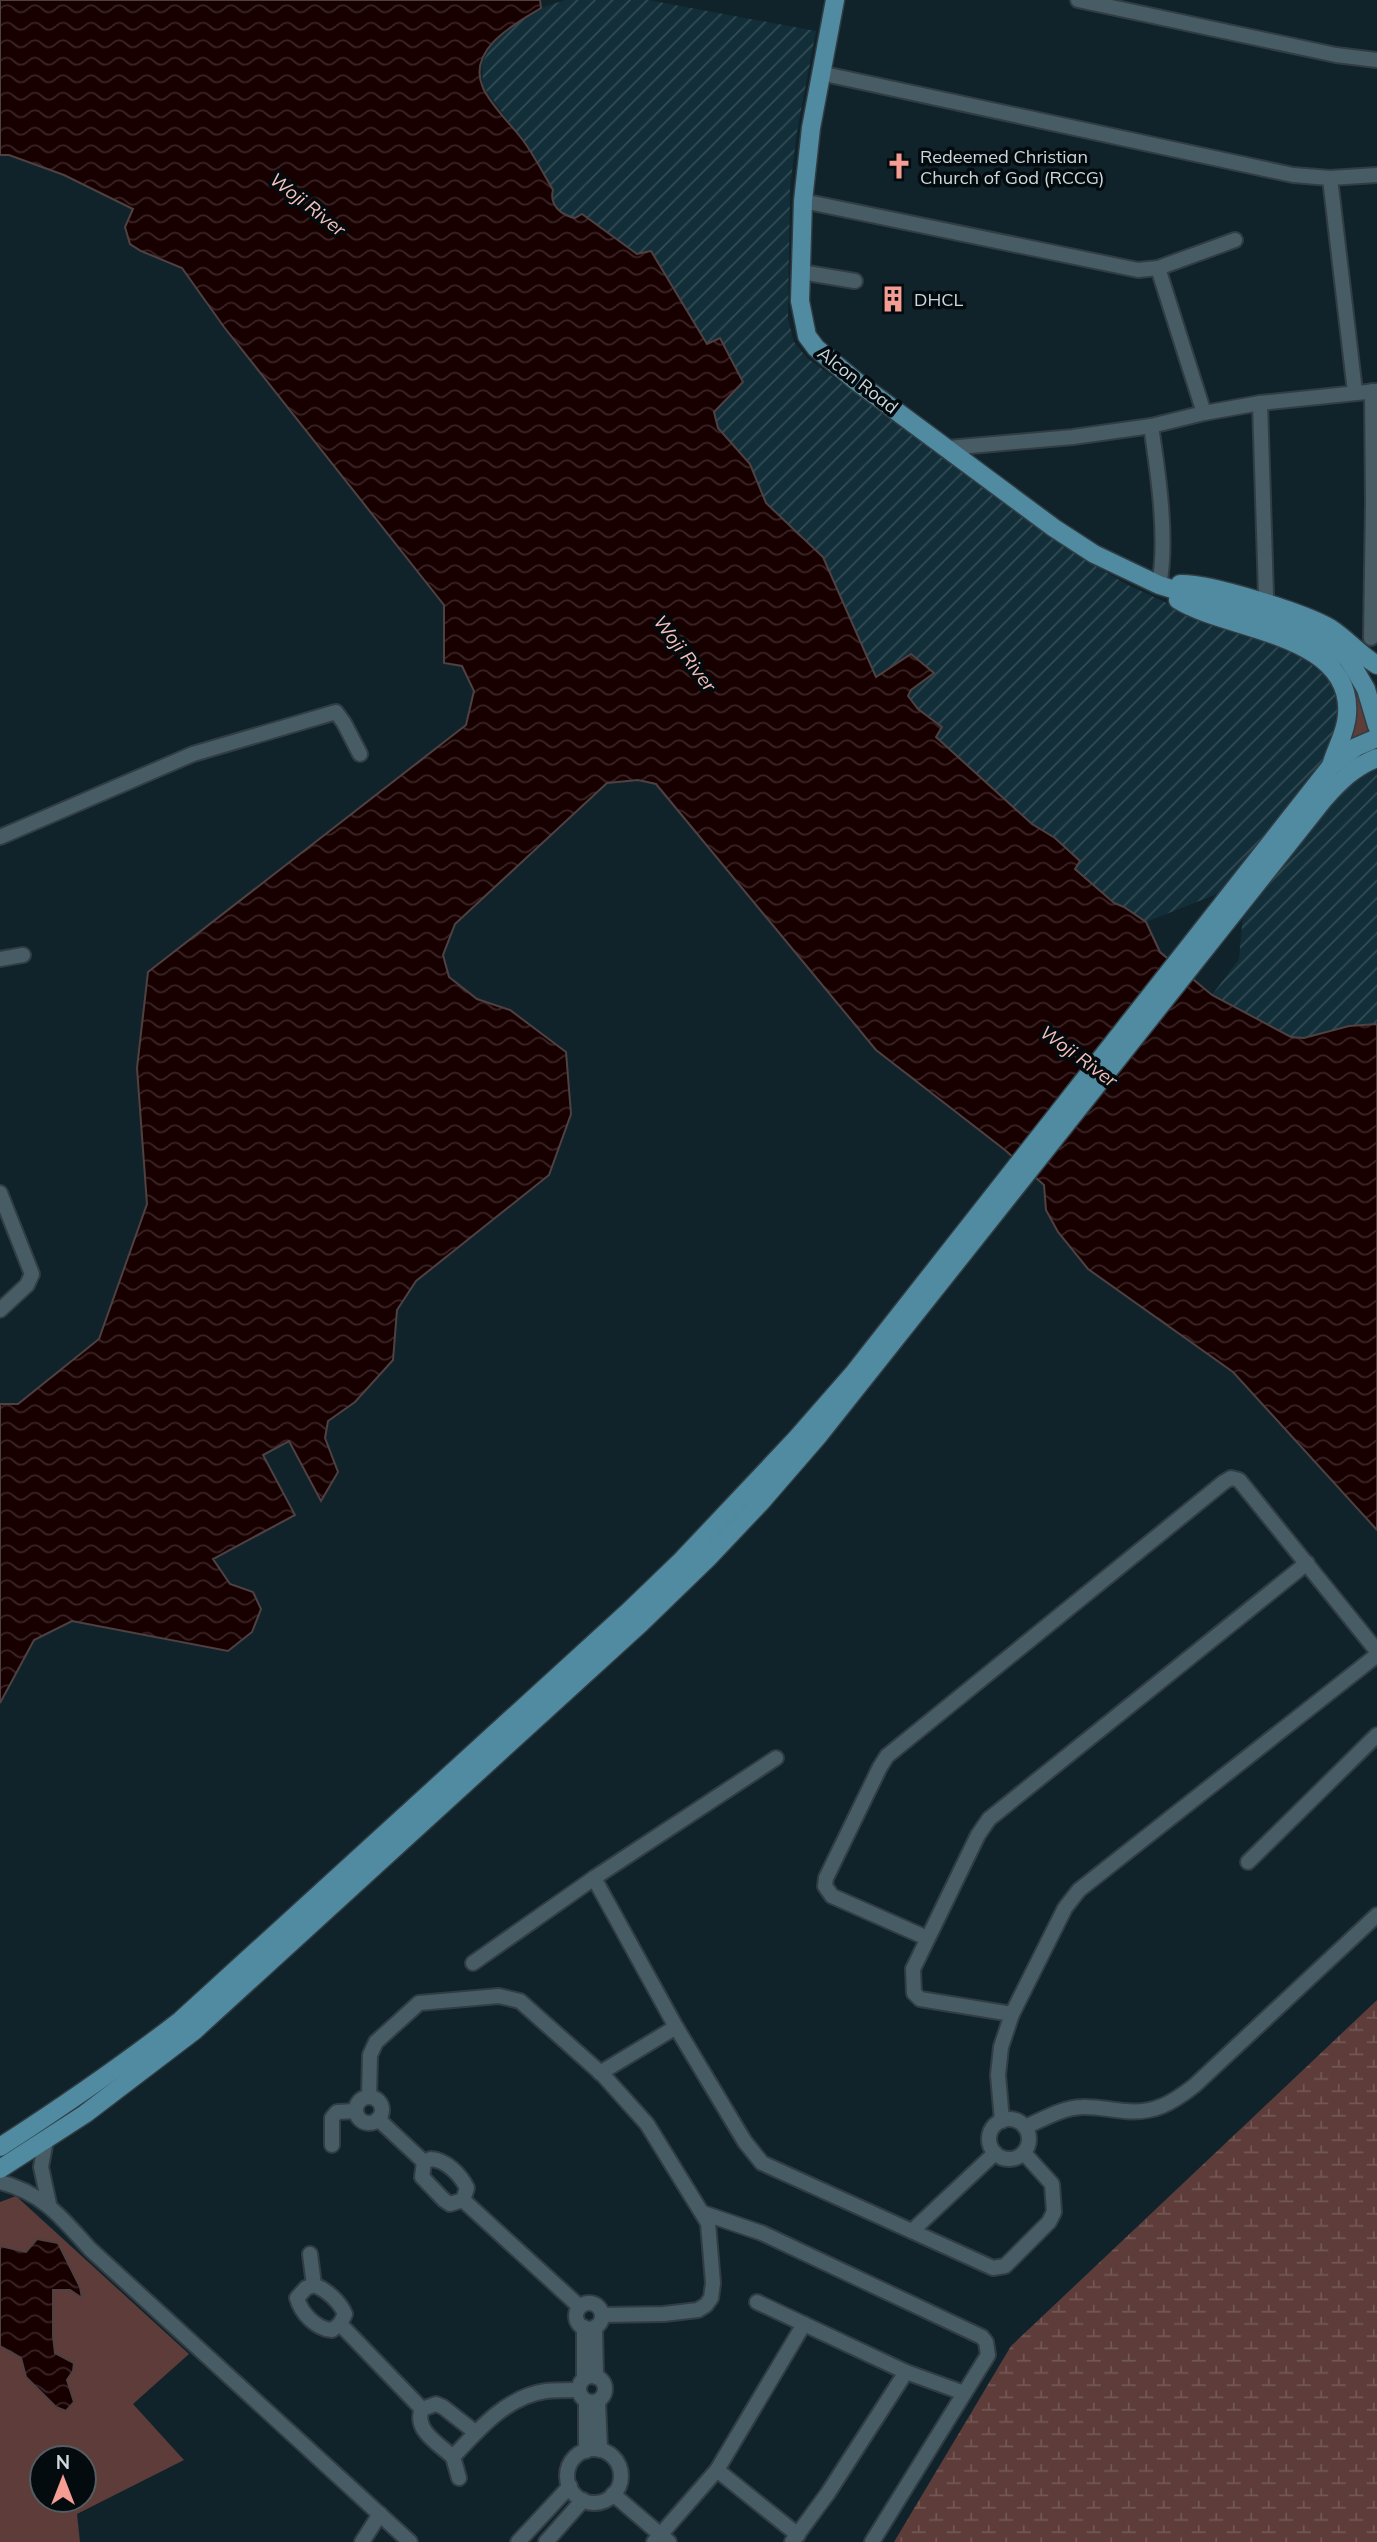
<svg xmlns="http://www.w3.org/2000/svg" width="1377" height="2542" font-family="Mulish,sans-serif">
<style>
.industrial{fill:url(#industrial-furrows)}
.green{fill:#5d3c39;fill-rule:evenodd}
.wetland{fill:url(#wetland-marsh)}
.water{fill:url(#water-waves);stroke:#4f4142;stroke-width:2}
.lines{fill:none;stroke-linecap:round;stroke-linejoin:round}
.minor-casing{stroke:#313d43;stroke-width:18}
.major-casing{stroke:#313d43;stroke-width:21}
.minor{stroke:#475c65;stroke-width:14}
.major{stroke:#518ba1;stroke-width:18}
.labels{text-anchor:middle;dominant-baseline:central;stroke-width:7;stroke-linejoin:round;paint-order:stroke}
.poi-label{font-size:18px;fill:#ccd8dd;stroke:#040b0f;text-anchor:start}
.street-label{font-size:18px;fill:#ccd8dd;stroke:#040b0f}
.water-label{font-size:19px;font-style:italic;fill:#f6c1bb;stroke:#040b0f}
</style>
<defs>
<pattern id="industrial-furrows" width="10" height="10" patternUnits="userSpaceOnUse" patternTransform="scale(1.75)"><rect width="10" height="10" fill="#122e38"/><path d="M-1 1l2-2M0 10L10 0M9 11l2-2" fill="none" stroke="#334c54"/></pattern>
<pattern id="wetland-marsh" width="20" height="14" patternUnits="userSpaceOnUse" patternTransform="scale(1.75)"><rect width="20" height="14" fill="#5d3c39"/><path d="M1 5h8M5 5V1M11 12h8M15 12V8" fill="none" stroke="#735755"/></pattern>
<pattern id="water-waves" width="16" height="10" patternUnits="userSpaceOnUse" patternTransform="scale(1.75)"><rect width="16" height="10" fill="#190000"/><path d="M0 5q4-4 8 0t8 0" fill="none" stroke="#392425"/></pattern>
</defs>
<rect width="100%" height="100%" fill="#10232b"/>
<!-- industrial -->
<g class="industrial">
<path d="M565,0H648L816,31L797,131L790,188L788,319L794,342L807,358L1084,559L1126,584L1197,617L1298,654L1329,679L1337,694L1342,713L1328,755L1222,892L1146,922L1124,907L1114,903L1075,868L1080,862L1055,838L1032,824L936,737L941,727L918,709L908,696L911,690L933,673L876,678L823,557L766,503L750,464L718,428L714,412L720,338L707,344L652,251L638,254L582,214L575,218L560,211L553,204L551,197L553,190L524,142L483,86L482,63L494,40L509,28L541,8Z"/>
<path d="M1377,768V1024L1349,1026L1304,1038L1291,1037L1212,995L1239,959L1243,914L1338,790L1359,774Z"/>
</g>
<!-- green -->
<g class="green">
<path d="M1317,643L1340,661L1356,686L1368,731L1350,741L1347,742L1353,710Z"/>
<path d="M16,2196L189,2354L133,2404L184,2460L77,2514L80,2542H0V2202ZM42,2458H84V2500H42Z"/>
</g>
<!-- wetland -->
<path class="wetland" d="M1377,2000V2542H894L1011,2346Z"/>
<!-- water -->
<g class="water">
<path d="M0,0H540L541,8C515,24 466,49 483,88C492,107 510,123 522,139C534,155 543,173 553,190C549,205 561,215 575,218L582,214L637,254L651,251L707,344L720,338L743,382L714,412L718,428L750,464L766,503L823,557L876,677L911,654L934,673L911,690L908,696L918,709L942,727L936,737L1032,824L1055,838L1080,861L1075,869L1114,903L1124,907L1146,922L1160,952L1212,995L1291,1037L1304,1038L1349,1026L1377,1024V1530L1233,1372L1088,1269L1058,1232L1046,1210L1044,1185L1005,1150L876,1050L656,784L638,780L607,783L455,924L443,955L449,977L477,999L510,1010L566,1052L571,1114L549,1175L416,1281L397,1310L393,1360L355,1402L328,1421L325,1438L338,1472L321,1501L289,1441L263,1455L295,1515L213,1559L230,1584L253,1592L261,1609L252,1632L228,1651L72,1621L34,1640L0,1703V1404H18L99,1339L147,1204L137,1068L148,972L466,725L474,691L462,666L444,663V605L224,327L182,268L141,251L130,244L125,227L133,209L64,175L9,155H0Z"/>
<path d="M37,2239L58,2243L80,2287L82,2298L70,2290H53V2336L55,2353L74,2363L73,2371L67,2380L74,2402L66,2411L56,2407L26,2377L21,2358L0,2346V2246L26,2252Z"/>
</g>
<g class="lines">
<!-- minor casing -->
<g class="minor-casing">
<g id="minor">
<path d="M1078,0L1336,55L1377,60"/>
<path d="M820,73L1293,175L1330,178L1377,175"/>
<path d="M1330,178L1355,392"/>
<path d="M803,201L1138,270L1158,268L1235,240"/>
<path d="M1158,268L1204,413"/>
<path d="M801,272L855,281"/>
<path d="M1260,403L1266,595"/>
<path d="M1151,426C1158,472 1168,540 1159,585"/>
<path d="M948,448L1073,437L1151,426L1204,413L1260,403L1377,391"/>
<path d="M1371,638L1373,504L1372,391"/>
<path d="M0,837L193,754L336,712L344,723L360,754"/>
<path d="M0,959L23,955"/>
<path d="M0,1193L32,1274L27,1285L0,1310"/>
<path d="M1248,1862L1377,1735"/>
<path d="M594,1878L676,2027L745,2142L762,2163L993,2268L1005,2266L1049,2222L1054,2212L1052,2184L1024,2153"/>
<path d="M927,1938L832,1896L825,1886L826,1878L880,1767L887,1756L1224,1482L1231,1478L1239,1480L1377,1651"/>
<path d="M473,1963L594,1878L776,1758"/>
<path d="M1012,2014L920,1999L914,1993L913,1969L978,1835L989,1819L1307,1563"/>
<path d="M600,2073L676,2027"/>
<path d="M369,2097L370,2055L376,2042L419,2003L499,1996L520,2001L603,2075L647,2124L708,2223L713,2283L711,2298L706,2305L698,2310L664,2314L602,2315"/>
<circle cx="369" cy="2110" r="13"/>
<path d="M378,2119L424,2162"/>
<circle cx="1009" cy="2139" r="20"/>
<path d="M1002,2121L998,2075L1001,2047L1012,2014L1065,1908L1079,1890L1377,1655"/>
<path d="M1025,2127C1044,2119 1061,2108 1082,2107C1096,2106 1110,2110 1125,2111C1154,2114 1172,2103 1194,2086L1377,1915"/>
<path d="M46,2140L41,2167L49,2204"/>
<path d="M332,2145V2118L337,2112L356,2111"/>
<path d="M431,2159C446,2160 460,2174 467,2188L463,2200L450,2204L444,2200L422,2177L424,2162Z"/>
<path d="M0,2182C43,2193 62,2218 90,2249L410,2542"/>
<path d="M463,2200L580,2307"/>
<path d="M703,2213L762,2233L982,2337L986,2342L988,2355L872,2542"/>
<path d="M912,2231L995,2153"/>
<path d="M310,2254L314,2285"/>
<path d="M314,2285C327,2290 340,2302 345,2314L340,2324L332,2330C316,2329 301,2313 297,2298L306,2288Z"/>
<path d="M757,2302L906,2372L964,2393"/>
<circle cx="589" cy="2316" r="13"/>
<path d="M340,2324L422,2409"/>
<path d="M584,2327V2378"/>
<path d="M595,2327L596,2377"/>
<circle cx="592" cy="2389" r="13"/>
<path d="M586,2401V2451"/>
<path d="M598,2401L600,2450"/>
<circle cx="594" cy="2476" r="27"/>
<path d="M453,2457C439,2444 413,2430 422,2409L436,2404L443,2407L475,2432"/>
<path d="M717,2470L798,2535"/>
<path d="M459,2478L453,2457C478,2430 507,2396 546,2391C557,2390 568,2390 579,2390"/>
<path d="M613,2494L669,2542"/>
<path d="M362,2542L380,2514"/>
<path d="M518,2542L570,2486"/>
<path d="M546,2542L583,2500"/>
<path d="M654,2542L717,2470L804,2324"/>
<path d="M792,2542L828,2493L906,2372"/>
</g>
</g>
<!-- major casing -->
<g class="major-casing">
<g id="major">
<path d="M835,0L811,128L803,201L800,301L807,336L816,348L857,382L1054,528L1094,554L1159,585L1291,626L1325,640L1348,659L1355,670L1366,689L1377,726"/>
<path d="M1180,584C1210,583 1304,613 1330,628C1347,639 1360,655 1377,665"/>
<path d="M1178,600C1227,631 1354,633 1347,715C1346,733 1336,748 1331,766"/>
<path d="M0,2147C62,2107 123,2065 181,2020L627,1613L682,1560L797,1438L853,1374L1331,766L1356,747L1377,738"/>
<path d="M0,2169L85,2114L194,2031L641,1623L708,1558L761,1502L819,1435L1324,799C1340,781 1354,767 1377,758"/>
</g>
</g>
<!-- minor -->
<use href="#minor" class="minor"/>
<!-- major -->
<use href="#major" class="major"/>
</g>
<!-- icons -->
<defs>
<g id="church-bare" transform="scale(2.1)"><path d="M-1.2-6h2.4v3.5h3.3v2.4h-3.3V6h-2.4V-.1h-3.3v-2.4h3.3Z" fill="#f59c93" stroke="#040b0f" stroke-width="2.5" paint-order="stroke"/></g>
<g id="building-bare" transform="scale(2.1)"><path d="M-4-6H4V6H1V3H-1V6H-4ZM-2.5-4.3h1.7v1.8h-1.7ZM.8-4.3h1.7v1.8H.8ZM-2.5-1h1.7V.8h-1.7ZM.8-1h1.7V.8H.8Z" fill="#f59c93" stroke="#040b0f" stroke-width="2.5" paint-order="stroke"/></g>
</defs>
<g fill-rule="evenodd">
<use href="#church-bare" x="899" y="166"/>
<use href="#building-bare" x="893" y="299"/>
</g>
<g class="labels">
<!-- poi labels -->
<g class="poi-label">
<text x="920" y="156">Redeemed Christian<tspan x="920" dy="21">Church of God (RCCG)</tspan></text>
<text x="914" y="299">DHCL</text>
</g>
<!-- street labels -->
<g class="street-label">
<text transform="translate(858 380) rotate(38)">Alcon Road</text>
</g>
<!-- water labels -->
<g class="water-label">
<text transform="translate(308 204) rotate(38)">Woji River</text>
<text transform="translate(685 653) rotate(53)">Woji River</text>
<text transform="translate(1079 1056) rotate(36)">Woji River</text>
</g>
</g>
<!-- north arrow -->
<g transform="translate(63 2479)"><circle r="33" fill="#040b0f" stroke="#545d61" stroke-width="2"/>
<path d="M0-5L12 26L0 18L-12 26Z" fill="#f59c93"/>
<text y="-10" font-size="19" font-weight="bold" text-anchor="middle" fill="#ccd8dd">N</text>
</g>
</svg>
